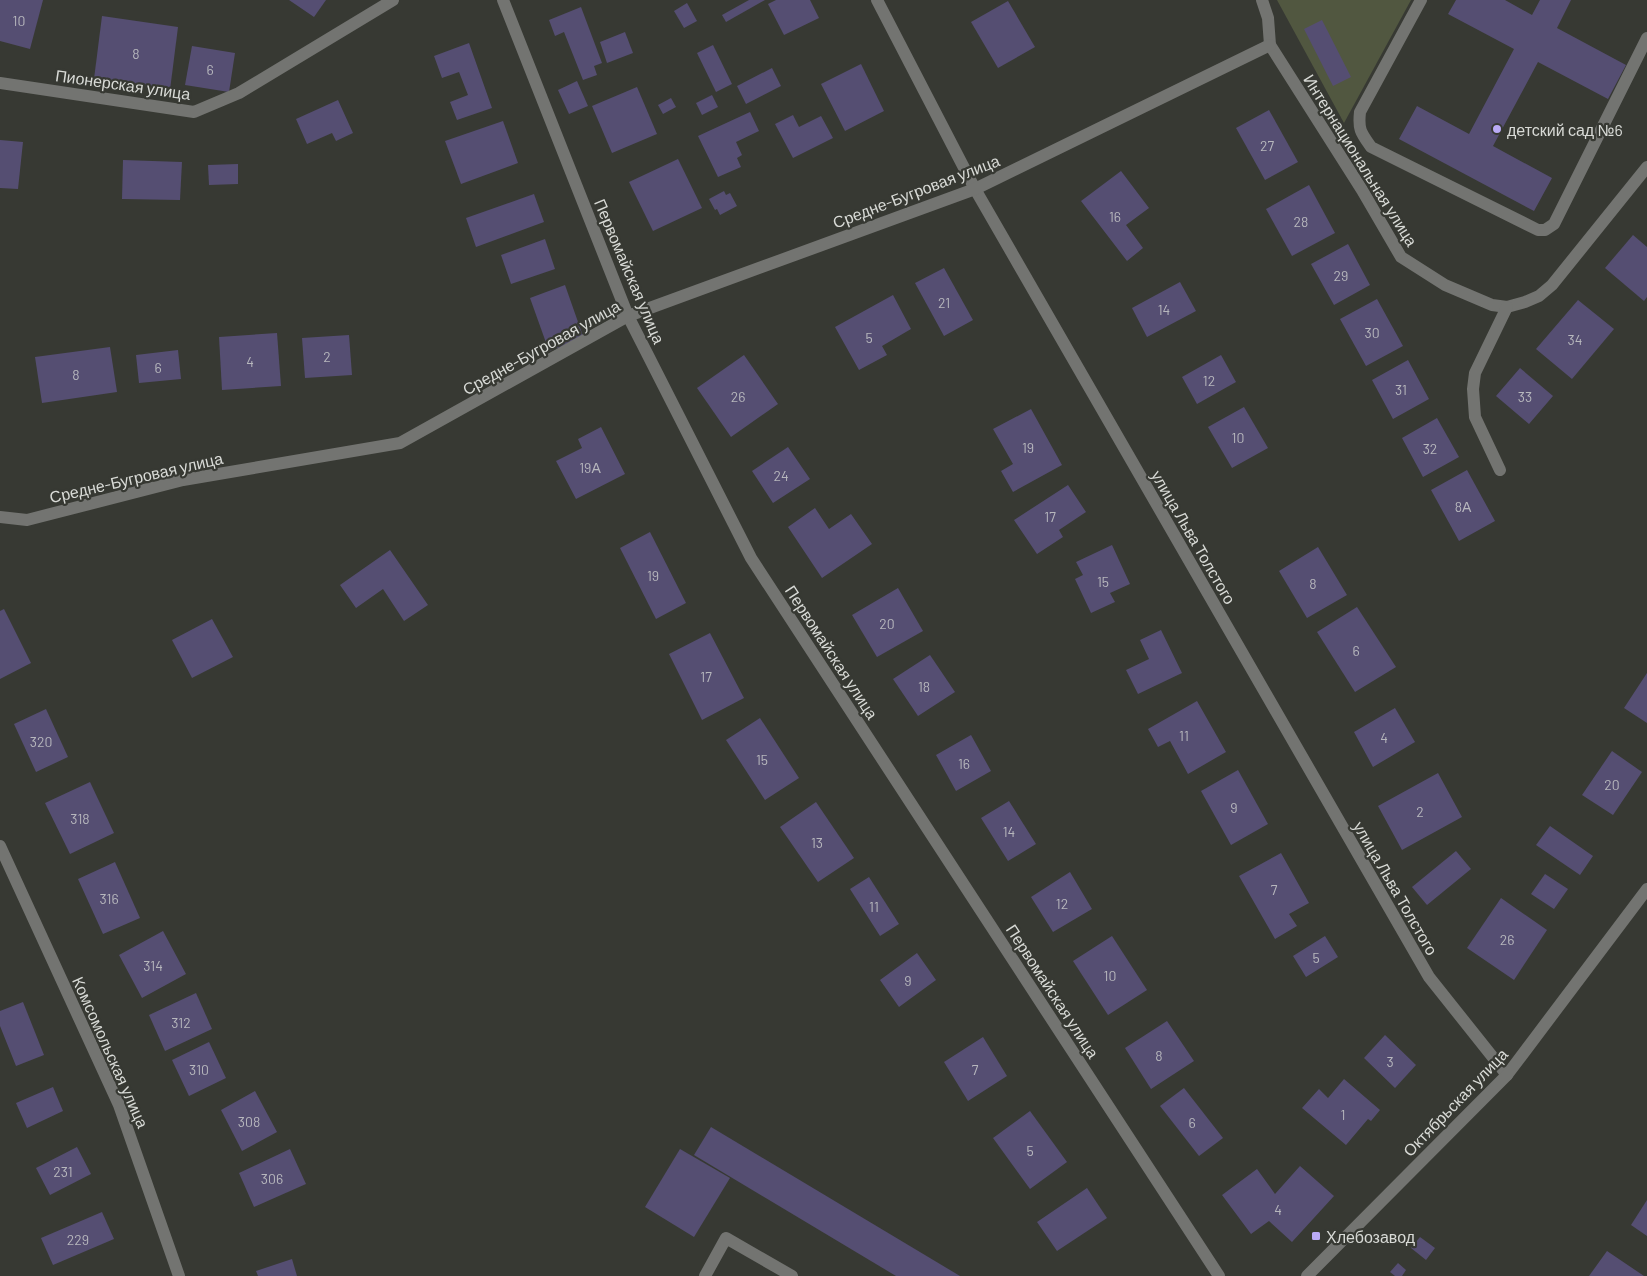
<svg xmlns="http://www.w3.org/2000/svg" width="1647" height="1276" font-family="Barlow,sans-serif">
<style>
.green{fill:#515740}
.building{fill:#554e72}
.lines{fill:none;stroke-linecap:round;stroke-linejoin:round}
.minor{stroke:#737471;stroke-width:12}
.poi-dot{fill:#baaaf6;stroke:#373933;stroke-width:2}
.labels{text-anchor:middle;dominant-baseline:central;stroke-width:4.5;stroke-linejoin:round;paint-order:stroke}
.number-label{font-size:14px;fill:#b7b7bd}
.street-label{font-size:16px;fill:#d8dad6;stroke:#373933}
.poi-label{font-size:16px;fill:#d8dad6;stroke:#373933;text-anchor:start}
</style>
<rect width="100%" height="100%" fill="#373933"/>
<!-- green -->
<path class="green" d="M1277,0H1411L1344,123Z"/>
<!-- building -->
<g class="building">
<path d="M0,0H43L30,49L0,41Z"/>
<path d="M289,0H326L314,17Z"/>
<path d="M749,0H765L726,22L722,15Z"/>
<path d="M776,0H810L819,18L784,35L768,4Z"/>
<path d="M1456,0H1505L1532,15L1540,0H1571L1557,28L1626,65L1608,99L1538,62L1493,146L1552,178L1534,211L1399,139L1417,106L1469,134L1514,49L1448,14Z"/>
<path d="M1008,1L1035,47L998,68L971,22Z"/>
<path d="M687,3L697,21L684,28L674,11Z"/>
<path d="M581,7L602,63L594,66L597,75L583,80L564,32L555,36L549,20Z"/>
<path d="M102,16L178,27L170,90L94,79Z"/>
<path d="M1322,20L1351,77L1333,86L1304,29Z"/>
<path d="M625,32L633,53L607,63L600,42Z"/>
<path d="M469,43L492,108L457,120L450,102L468,95L459,72L442,78L434,56Z"/>
<path d="M713,45L732,84L716,92L697,53Z"/>
<path d="M192,46L235,53L229,92L185,85Z"/>
<path d="M861,64L884,111L845,131L821,84Z"/>
<path d="M772,68L781,86L746,104L737,86Z"/>
<path d="M577,81L588,106L569,114L558,90Z"/>
<path d="M637,87L657,134L612,153L592,106Z"/>
<path d="M712,95L718,107L702,115L696,103Z"/>
<path d="M671,98L676,107L663,114L658,105Z"/>
<path d="M338,100L353,133L336,141L332,133L307,144L296,119Z"/>
<path d="M1269,110L1298,162L1265,180L1236,128Z"/>
<path d="M750,112L759,131L736,142L742,155L737,158L741,167L718,177L698,136Z"/>
<path d="M793,115L799,127L821,116L833,138L793,158L775,124Z"/>
<path d="M503,121L518,163L461,184L445,141Z"/>
<path d="M0,140L23,142L18,189L0,188Z"/>
<path d="M678,159L702,208L653,231L629,182Z"/>
<path d="M123,160L182,162L180,200L122,199Z"/>
<path d="M238,164V184L209,185L208,165Z"/>
<path d="M1121,171L1149,208L1126,225L1143,248L1127,261L1081,201Z"/>
<path d="M1309,185L1335,233L1292,256L1266,209Z"/>
<path d="M724,191L726,195L730,193L737,206L720,215L717,209L715,210L709,199Z"/>
<path d="M534,194L544,222L476,247L466,218Z"/>
<path d="M1633,235L1647,247V297L1644,301L1605,268Z"/>
<path d="M545,239L555,269L511,284L501,255Z"/>
<path d="M1348,244L1370,285L1334,305L1311,264Z"/>
<path d="M944,268L973,320L944,336L915,283Z"/>
<path d="M1180,282L1196,311L1147,337L1132,308Z"/>
<path d="M565,285L584,339L549,351L530,298Z"/>
<path d="M893,295L911,329L882,346L887,355L859,370L835,327Z"/>
<path d="M1377,299L1403,346L1366,366L1340,319Z"/>
<path d="M1578,300L1614,329L1572,379L1536,349Z"/>
<path d="M277,333L281,386L222,390L219,337Z"/>
<path d="M349,335L352,375L305,378L302,338Z"/>
<path d="M110,347L117,392L42,403L35,357Z"/>
<path d="M178,350L181,379L139,383L136,355Z"/>
<path d="M744,355L778,404L731,437L697,388Z"/>
<path d="M1221,355L1236,382L1197,404L1182,377Z"/>
<path d="M1408,360L1429,399L1393,419L1372,380Z"/>
<path d="M1520,368L1553,396L1529,424L1496,396Z"/>
<path d="M1244,407L1268,448L1232,468L1208,427Z"/>
<path d="M1031,409L1062,465L1013,492L1001,471L1013,464L993,429Z"/>
<path d="M1437,418L1459,457L1423,477L1402,438Z"/>
<path d="M601,427L625,474L576,499L556,461L582,448L578,439Z"/>
<path d="M788,447L810,479L773,503L752,471Z"/>
<path d="M1467,470L1495,521L1459,541L1431,490Z"/>
<path d="M1068,485L1086,512L1059,530L1063,537L1037,554L1014,520Z"/>
<path d="M815,508L829,529L851,514L872,544L822,578L788,527Z"/>
<path d="M650,532L686,603L656,619L620,548Z"/>
<path d="M1112,545L1130,584L1110,593L1115,602L1091,613L1075,579L1083,575L1076,562Z"/>
<path d="M1318,547L1347,595L1307,618L1279,571Z"/>
<path d="M390,550L428,605L404,621L383,589L356,608L340,585Z"/>
<path d="M898,588L923,631L877,657L852,615Z"/>
<path d="M1357,607L1396,667L1355,692L1317,632Z"/>
<path d="M4,609L31,663L0,679V611Z"/>
<path d="M212,619L233,657L192,678L172,640Z"/>
<path d="M1161,630L1182,673L1138,694L1126,670L1149,659L1140,640Z"/>
<path d="M710,633L744,698L702,720L669,654Z"/>
<path d="M930,655L955,692L918,716L893,679Z"/>
<path d="M1647,673V723L1624,708Z"/>
<path d="M1197,701L1226,752L1188,774L1170,741L1158,747L1148,729Z"/>
<path d="M1395,708L1415,742L1373,767L1354,732Z"/>
<path d="M46,709L68,757L36,772L14,724Z"/>
<path d="M760,718L799,778L765,800L726,740Z"/>
<path d="M971,735L991,771L956,791L936,755Z"/>
<path d="M1612,751L1642,772L1613,815L1582,795Z"/>
<path d="M1238,770L1268,824L1231,845L1201,791Z"/>
<path d="M1438,773L1462,817L1402,850L1378,806Z"/>
<path d="M90,782L114,833L70,854L45,803Z"/>
<path d="M1009,801L1036,844L1008,861L981,818Z"/>
<path d="M816,802L854,858L818,882L780,827Z"/>
<path d="M1550,826L1593,856L1580,875L1536,845Z"/>
<path d="M1456,851L1471,869L1427,905L1412,887Z"/>
<path d="M1281,853L1309,903L1289,914L1297,926L1275,939L1239,876Z"/>
<path d="M115,862L140,918L103,934L78,879Z"/>
<path d="M1070,872L1092,909L1053,932L1031,897Z"/>
<path d="M1545,874L1568,889L1554,909L1531,894Z"/>
<path d="M869,877L899,924L880,936L850,889Z"/>
<path d="M1501,898L1547,930L1514,980L1467,948Z"/>
<path d="M163,931L186,974L142,998L119,955Z"/>
<path d="M1112,936L1147,990L1108,1015L1073,961Z"/>
<path d="M1325,936L1338,957L1306,977L1293,956Z"/>
<path d="M917,953L936,980L899,1007L880,980Z"/>
<path d="M196,993L212,1029L165,1051L149,1015Z"/>
<path d="M23,1002L44,1055L16,1066L0,1026V1011Z"/>
<path d="M1167,1021L1194,1061L1151,1089L1125,1048Z"/>
<path d="M1385,1035L1416,1065L1395,1088L1364,1058Z"/>
<path d="M983,1037L1007,1076L968,1101L944,1062Z"/>
<path d="M209,1042L226,1078L189,1096L172,1060Z"/>
<path d="M1344,1079L1380,1110L1371,1121L1368,1119L1346,1145L1302,1108L1319,1089L1328,1098Z"/>
<path d="M53,1087L63,1111L27,1128L16,1103Z"/>
<path d="M1184,1088L1223,1138L1199,1156L1160,1106Z"/>
<path d="M255,1091L277,1132L242,1151L221,1110Z"/>
<path d="M1030,1111L1067,1162L1030,1189L993,1138Z"/>
<path d="M711,1127L960,1276H896L694,1155Z"/>
<path d="M77,1147L91,1174L50,1195L36,1168Z"/>
<path d="M290,1149L306,1184L254,1207L239,1173Z"/>
<path d="M680,1149L730,1178L694,1237L645,1207Z"/>
<path d="M1300,1166L1334,1196L1292,1242L1269,1221L1251,1234L1222,1195L1257,1169L1275,1194Z"/>
<path d="M1087,1188L1107,1218L1057,1251L1037,1222Z"/>
<path d="M1647,1200V1236L1631,1225Z"/>
<path d="M102,1212L114,1239L53,1265L41,1238Z"/>
<path d="M1420,1237L1435,1248L1426,1260L1411,1248Z"/>
<path d="M1607,1251L1644,1276H1589Z"/>
<path d="M292,1259L297,1276H258L256,1271Z"/>
<path d="M1398,1263L1406,1270L1402,1276H1395L1390,1272Z"/>
</g>
<g class="lines">
<!-- minor -->
<g class="minor">
<path d="M503,0L628,316L751,558L1219,1276"/>
<path d="M877,0L975,189L1429,977L1507,1075"/>
<path d="M1262,0L1268,18L1270,45L1362,190L1401,257L1445,285L1492,305L1507,307L1525,302L1539,296L1552,285L1647,167"/>
<path d="M1421,0L1360,112C1358,130 1361,133 1371,147L1538,230H1545L1554,224L1647,38"/>
<path d="M0,83L194,112L239,93L393,0"/>
<path d="M1500,470L1475,417L1473,389L1475,373L1507,307"/>
<path d="M0,517L27,520L183,480L400,443L628,316L975,189L1270,45"/>
<path d="M0,846L119,1105L179,1276"/>
<path d="M705,1276L726,1238L792,1276"/>
<path d="M1307,1276L1507,1075L1647,889"/>
</g>
</g>
<!-- markers -->
<g class="poi-dot">
<circle cx="1497" cy="129" r="5"/>
<rect x="1311" y="1231" width="10" height="10" rx="2.5"/>
</g>
<g class="labels">
<!-- number labels -->
<g class="number-label">
<text x="19" y="20">10</text>
<text x="136" y="53">8</text>
<text x="210" y="69">6</text>
<text x="1267" y="145">27</text>
<text x="1115" y="216">16</text>
<text x="1301" y="221">28</text>
<text x="1341" y="275">29</text>
<text x="944" y="302">21</text>
<text x="1164" y="309">14</text>
<text x="1372" y="332">30</text>
<text x="869" y="337">5</text>
<text x="1575" y="339">34</text>
<text x="327" y="356">2</text>
<text x="250" y="361">4</text>
<text x="158" y="367">6</text>
<text x="76" y="374">8</text>
<text x="1209" y="380">12</text>
<text x="1401" y="389">31</text>
<text x="738" y="396">26</text>
<text x="1525" y="396">33</text>
<text x="1238" y="437">10</text>
<text x="1028" y="447">19</text>
<text x="1430" y="448">32</text>
<text x="590" y="467">19А</text>
<text x="781" y="475">24</text>
<text x="1463" y="506">8А</text>
<text x="1050" y="516">17</text>
<text x="653" y="575">19</text>
<text x="1103" y="581">15</text>
<text x="1313" y="583">8</text>
<text x="887" y="623">20</text>
<text x="1356" y="650">6</text>
<text x="706" y="676">17</text>
<text x="924" y="686">18</text>
<text x="1184" y="735">11</text>
<text x="1384" y="737">4</text>
<text x="41" y="741">320</text>
<text x="762" y="759">15</text>
<text x="964" y="763">16</text>
<text x="1612" y="784">20</text>
<text x="1234" y="807">9</text>
<text x="1420" y="811">2</text>
<text x="80" y="818">318</text>
<text x="1009" y="831">14</text>
<text x="817" y="842">13</text>
<text x="1274" y="889">7</text>
<text x="109" y="898">316</text>
<text x="1062" y="903">12</text>
<text x="874" y="906">11</text>
<text x="1507" y="939">26</text>
<text x="1316" y="957">5</text>
<text x="153" y="965">314</text>
<text x="1110" y="975">10</text>
<text x="908" y="980">9</text>
<text x="181" y="1022">312</text>
<text x="1159" y="1055">8</text>
<text x="1390" y="1061">3</text>
<text x="199" y="1069">310</text>
<text x="975" y="1069">7</text>
<text x="1343" y="1114">1</text>
<text x="249" y="1121">308</text>
<text x="1192" y="1122">6</text>
<text x="1030" y="1150">5</text>
<text x="63" y="1171">231</text>
<text x="272" y="1178">306</text>
<text x="1278" y="1209">4</text>
<text x="78" y="1239">229</text>
</g>
<!-- street labels -->
<g class="street-label">
<text transform="translate(123 84) rotate(8)">Пионерская улица</text>
<text transform="translate(1361 160) rotate(58)">Интернациональная улица</text>
<text transform="translate(916 191) rotate(-21)">Средне-Бугровая улица</text>
<text transform="translate(630 271) rotate(67)">Первомайская улица</text>
<text transform="translate(541 347) rotate(-29)">Средне-Бугровая улица</text>
<text transform="translate(136 477) rotate(-13)">Средне-Бугровая улица</text>
<text transform="translate(1194 537) rotate(60)">улица Льва Толстого</text>
<text transform="translate(832 652) rotate(57)">Первомайская улица</text>
<text transform="translate(1396 888) rotate(60)">улица Льва Толстого</text>
<text transform="translate(1053 991) rotate(57)">Первомайская улица</text>
<text transform="translate(111 1052) rotate(66)">Комсомольская улица</text>
<text transform="translate(1455 1102) rotate(-46)">Октябрьская улица</text>
</g>
<!-- poi labels -->
<g class="poi-label">
<text x="1507" y="129">детский сад №6</text>
<text x="1326" y="1236">Хлебозавод</text>
</g>
</g>
</svg>
